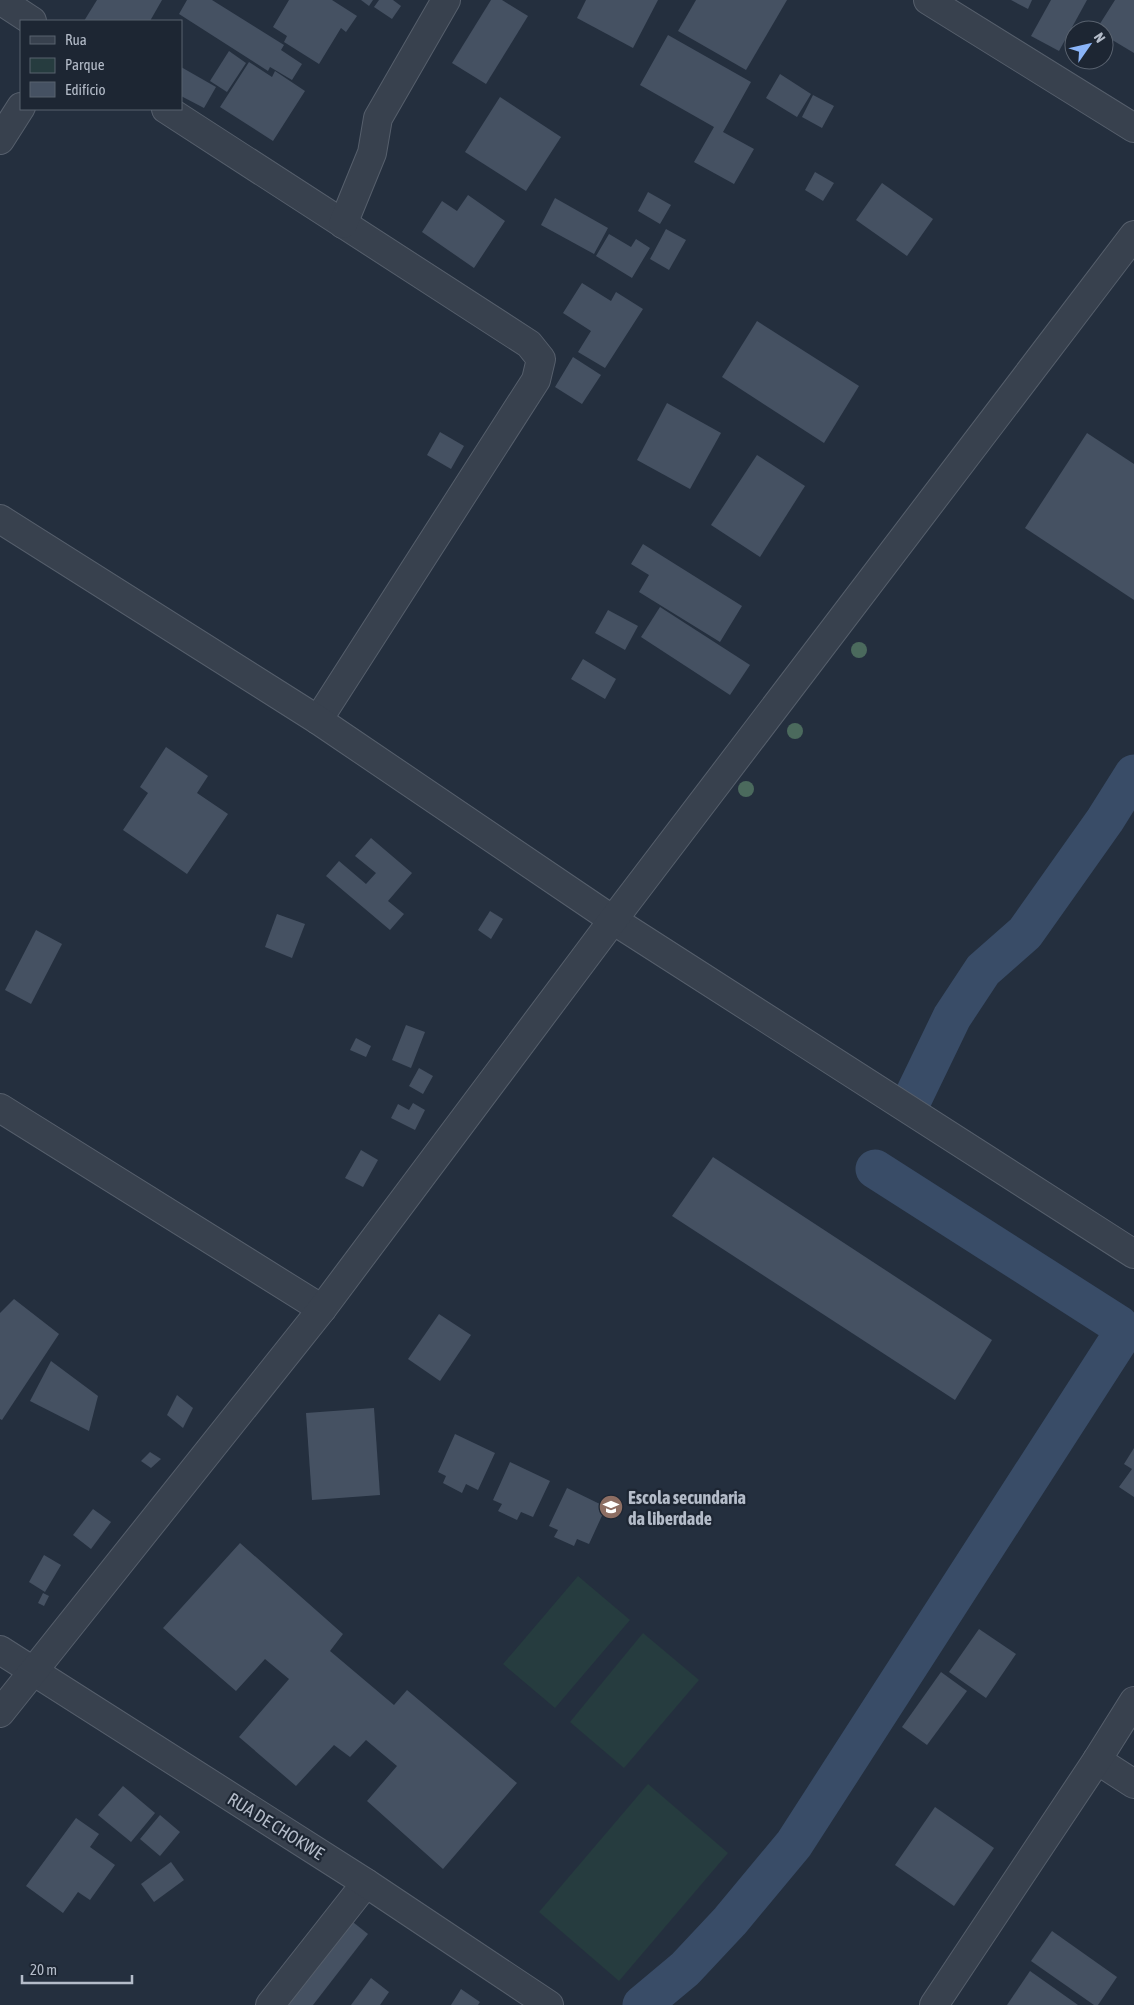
<svg xmlns="http://www.w3.org/2000/svg" width="1134" height="2005" font-family="'Asap Condensed',sans-serif">
<style>
.green{fill:#263c3f}
.lines{fill:none;stroke-linecap:round;stroke-linejoin:round}
.canal{stroke:#394c67;stroke-width:39}
.building{fill:#455162}
.minor-casing{stroke:#565f6c;stroke-width:30}
.tertiary-casing{stroke:#565f6c;stroke-width:30}
.minor{stroke:#38414e;stroke-width:28}
.tertiary{stroke:#38414e;stroke-width:28}
.tree{fill:#4b6a5d}
.labels{text-anchor:middle;dominant-baseline:central;stroke-width:4.5;stroke-linejoin:round;paint-order:stroke}
.poi-label{font-size:18px;font-weight:bold;fill:#b4bcc9;stroke:#1d2633;text-anchor:start}
.street-label{font-size:18px;fill:#b4bcc9;stroke:#1d2633}
</style>
<rect width="100%" height="100%" fill="#242f3e"/>
<!-- green -->
<g class="green">
<path d="M578,1576L630,1620L555,1708L503,1664Z"/>
<path d="M643,1633L699,1680L624,1768L570,1722Z"/>
<path d="M648,1784L728,1853L619,1981L539,1912Z"/>
</g>
<g class="lines">
<!-- canal -->
<g class="canal">
<path d="M910,1104L952,1017L983,970L1025,933L1105,820L1134,774"/>
<path d="M642,2005L685,1969L730,1921L794,1844L1120,1338L1119,1325L875,1169"/>
</g>
</g>
<!-- building -->
<g class="building">
<path d="M97,0H162L150,21H84Z"/>
<path d="M187,0H212L284,45L281,50L302,64L292,80L270,67L268,71L179,14Z"/>
<path d="M289,0H332L357,16L346,32L341,28L319,64L284,42L287,36L273,27Z"/>
<path d="M361,0H373L369,6Z"/>
<path d="M379,0H393L401,6L392,19L374,7Z"/>
<path d="M491,0H502L528,16L486,84L452,63Z"/>
<path d="M586,0H658L633,48L577,18Z"/>
<path d="M696,0H787L746,70L678,31Z"/>
<path d="M1011,0H1032L1028,9Z"/>
<path d="M1051,0H1087L1059,51L1031,36Z"/>
<path d="M1115,0H1134V53L1104,35V30H1096Z"/>
<path d="M668,35L751,82L723,132L754,149L734,184L694,162L714,127L640,85Z"/>
<path d="M229,51L246,63L227,92L210,81Z"/>
<path d="M249,62L272,77L275,71L305,91L273,141L220,107Z"/>
<path d="M181,67L216,87L204,108L181,96Z"/>
<path d="M780,74L811,94L797,117L766,98Z"/>
<path d="M813,95L834,106L822,128L802,117Z"/>
<path d="M500,97L561,137L526,191L465,152Z"/>
<path d="M815,172L834,183L823,201L805,190Z"/>
<path d="M882,183L933,219L907,256L856,220Z"/>
<path d="M648,192L671,205L660,224L638,211Z"/>
<path d="M468,195L505,221L474,268L422,232L442,201L457,211Z"/>
<path d="M555,198L608,228L594,254L541,225Z"/>
<path d="M666,229L686,240L669,270L650,259Z"/>
<path d="M609,234L631,247L636,239L650,248L632,278L596,256Z"/>
<path d="M582,283L611,301L616,292L643,309L605,368L578,352L591,331L563,313Z"/>
<path d="M757,321L859,386L824,443L722,377Z"/>
<path d="M573,357L601,375L582,404L555,387Z"/>
<path d="M667,403L721,433L690,489L637,460Z"/>
<path d="M440,432L464,446L451,469L427,455Z"/>
<path d="M1087,433L1134,464V600L1025,528Z"/>
<path d="M757,455L805,486L760,557L711,525Z"/>
<path d="M643,544L742,606L720,642L639,592L649,575L631,564Z"/>
<path d="M660,607L750,665L730,695L641,637Z"/>
<path d="M608,610L638,626L625,650L595,633Z"/>
<path d="M583,659L616,679L605,699L571,679Z"/>
<path d="M166,747L208,776L197,793L228,814L187,874L123,830L148,793L140,787Z"/>
<path d="M371,838L412,873L388,901L404,914L390,930L326,876L339,861L366,884L376,873L355,856Z"/>
<path d="M490,911L503,919L491,939L478,930Z"/>
<path d="M277,914L305,924L292,958L265,947Z"/>
<path d="M36,930L62,944L31,1004L5,990Z"/>
<path d="M406,1025L425,1032L411,1068L392,1060Z"/>
<path d="M356,1038L371,1046L366,1057L350,1050Z"/>
<path d="M419,1068L433,1076L423,1094L409,1086Z"/>
<path d="M413,1103L425,1110L415,1130L391,1118L398,1104L409,1110Z"/>
<path d="M361,1150L378,1160L363,1187L345,1178Z"/>
<path d="M713,1157L992,1340L955,1400L672,1216Z"/>
<path d="M14,1299L59,1334L2,1420L0,1419V1313Z"/>
<path d="M439,1314L471,1335L440,1381L408,1359Z"/>
<path d="M51,1361L98,1396L89,1431L30,1401Z"/>
<path d="M177,1395L193,1408L183,1428L167,1415Z"/>
<path d="M374,1408L380,1495L312,1500L306,1413Z"/>
<path d="M455,1434L495,1453L478,1490L466,1484L462,1493L443,1483L446,1476L438,1472Z"/>
<path d="M1134,1448V1497L1119,1487L1132,1469L1124,1464Z"/>
<path d="M150,1452L161,1459L151,1468L141,1461Z"/>
<path d="M510,1462L550,1481L533,1517L521,1512L517,1520L498,1511L502,1504L493,1500Z"/>
<path d="M567,1488L606,1507L589,1544L577,1539L574,1546L554,1537L558,1530L549,1526Z"/>
<path d="M93,1509L111,1522L91,1549L73,1535Z"/>
<path d="M240,1543L343,1634L330,1651L394,1705L407,1690L517,1783L443,1869L367,1801L397,1766L366,1740L350,1757L334,1745L296,1786L239,1737L289,1679L265,1659L236,1691L163,1628Z"/>
<path d="M44,1555L61,1565L45,1592L29,1582Z"/>
<path d="M43,1593L49,1596L44,1606L38,1603Z"/>
<path d="M979,1629L1016,1654L986,1698L949,1672Z"/>
<path d="M941,1672L967,1691L927,1745L902,1727Z"/>
<path d="M123,1786L155,1813L131,1842L98,1815Z"/>
<path d="M935,1807L994,1848L954,1906L895,1865Z"/>
<path d="M160,1815L180,1832L160,1856L140,1839Z"/>
<path d="M76,1818L99,1834L90,1847L115,1865L90,1900L78,1892L63,1913L26,1886Z"/>
<path d="M171,1862L184,1880L154,1902L141,1884Z"/>
<path d="M349,1919L368,1934L313,2005H283Z"/>
<path d="M1052,1931L1117,1977L1098,2005H1094L1031,1961Z"/>
<path d="M1030,1971L1078,2005H1007Z"/>
<path d="M371,1978L389,1992L380,2005H351Z"/>
<path d="M461,1989L480,2002L478,2005H451Z"/>
</g>
<g class="lines">
<!-- minor casing -->
<g class="minor-casing">
<g id="minor">
<path d="M0,0L32,21"/>
<path d="M928,0L1134,128"/>
<path d="M166,109L529,344L541,359L536,380L318,720"/>
<path d="M0,140L21,107"/>
<path d="M343,224L372,153L378,118L446,0"/>
<path d="M0,519L318,720L613,920L1134,1254"/>
<path d="M0,1108L322,1309"/>
<path d="M1097,1760L1134,1784"/>
<path d="M270,2005L366,1883"/>
<path d="M934,2005L1097,1760L1134,1701"/>
</g>
</g>
<!-- tertiary casing -->
<g class="tertiary-casing">
<g id="tertiary">
<path d="M0,1650L366,1883L549,2005"/>
<path d="M0,1713L322,1309L613,920L1134,235"/>
</g>
</g>
<!-- minor -->
<use href="#minor" class="minor"/>
<!-- tertiary -->
<use href="#tertiary" class="tertiary"/>
</g>
<!-- trees -->
<g class="tree">
<circle cx="859" cy="650" r="8"/>
<circle cx="795" cy="731" r="8"/>
<circle cx="746" cy="789" r="8"/>
</g>
<!-- icons -->
<defs>
<g id="school-disc" transform="scale(1.25)"><circle r="9.5" fill="#8d6e63" stroke="#1d2633"/><path d="M0-5L7-2L0 1L-7-2ZM-4 1L0 2.5L4 1V4Q0 6-4 4Z" fill="#fff"/></g>
</defs>
<g fill-rule="evenodd">
<use href="#school-disc" x="611" y="1507"/>
</g>
<g class="labels">
<!-- poi labels -->
<g class="poi-label">
<text x="628" y="1497">Escola secundaria<tspan x="628" dy="21">da liberdade</tspan></text>
</g>
<!-- street labels -->
<g class="street-label">
<text transform="translate(276 1826) rotate(32)">RUA DE CHOKWE</text>
</g>
</g>
<!-- legend -->
<rect x="20" y="20" width="162" height="90" fill="#1d2633" stroke="#59626f"/>
<rect x="30" y="36" width="25" height="8" fill="#38414e" stroke="#59626f"/>
<text x="65" y="45" font-size="15" fill="#b4bcc9">Rua</text>
<rect x="30" y="58" width="25" height="15" fill="#263c3f" stroke="#59626f"/>
<text x="65" y="70" font-size="15" fill="#b4bcc9">Parque</text>
<rect x="30" y="82" width="25" height="15" fill="#455162" stroke="#59626f"/>
<text x="65" y="95" font-size="15" fill="#b4bcc9">Edifício</text>
<!-- north arrow -->
<g transform="translate(1089 45) rotate(56)"><circle r="24" fill="#1d2633" stroke="#59626f"/>
<path d="M0-4L9 19L0 12L-9 19Z" fill="#8ab4f8"/>
<text y="-8" font-size="14" font-weight="bold" text-anchor="middle" fill="#b4bcc9">N</text>
</g>
<!-- scale -->
<path d="M22 1975v8h110v-8" fill="none" stroke="#b4bcc9" stroke-width="2.5"/>
<text x="30" y="1975" font-size="15" fill="#b4bcc9" stroke="#1d2633" stroke-width="4" paint-order="stroke">20 m</text>
</svg>
